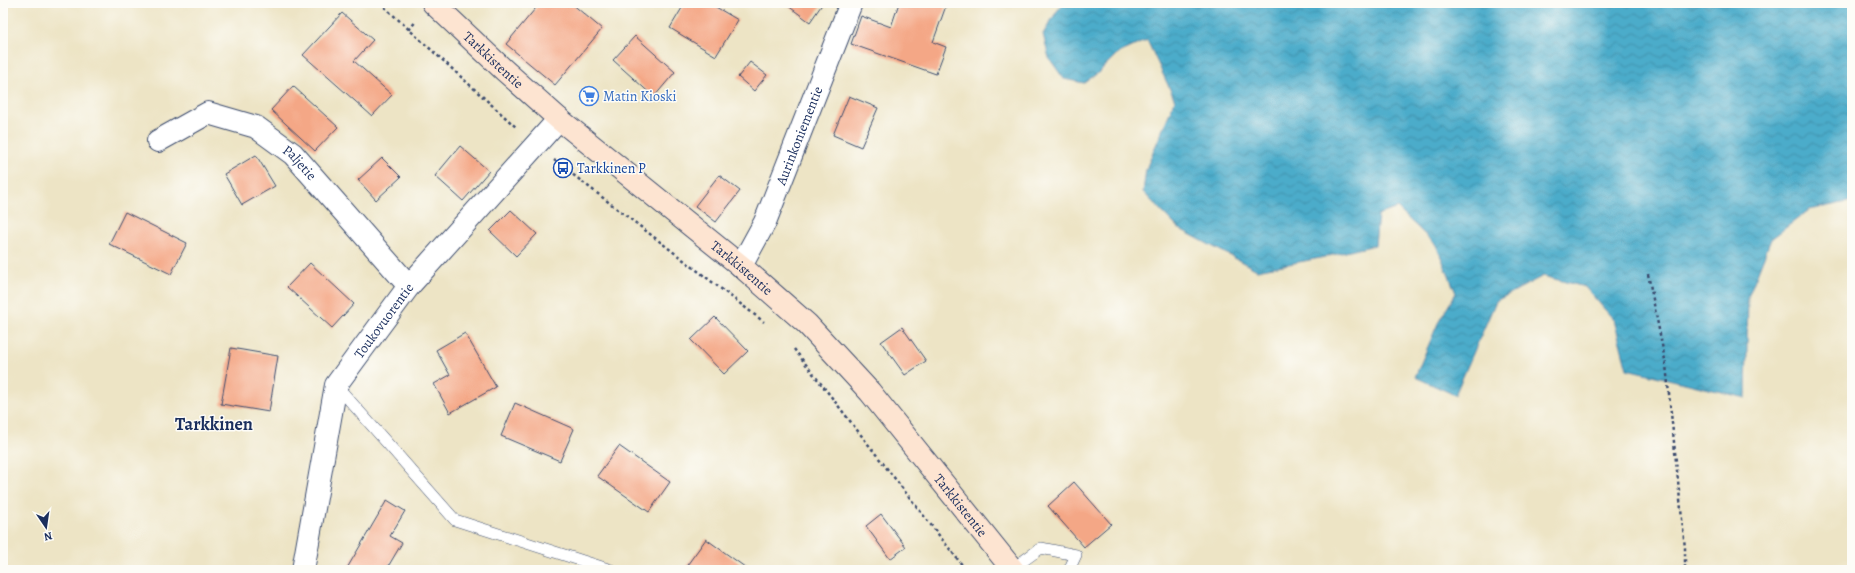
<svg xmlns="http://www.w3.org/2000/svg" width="1855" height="573" font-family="Alegreya,serif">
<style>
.water{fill:url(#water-waves);stroke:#346e94}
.building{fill:#f4a786}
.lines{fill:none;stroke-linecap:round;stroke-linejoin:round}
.lane-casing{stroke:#3a4a6d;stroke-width:12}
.street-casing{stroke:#3a4a6d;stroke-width:24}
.secondary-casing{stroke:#3a4a6d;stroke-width:24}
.path{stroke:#3a4a6d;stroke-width:2.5;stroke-dasharray:3 3;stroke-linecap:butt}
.lane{stroke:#fff;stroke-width:11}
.street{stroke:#fff;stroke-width:22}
.secondary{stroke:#fde4d1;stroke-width:22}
.labels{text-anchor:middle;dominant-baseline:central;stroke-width:3;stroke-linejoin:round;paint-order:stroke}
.street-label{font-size:14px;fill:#1b2f5e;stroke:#fdfcf7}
.shop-label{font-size:14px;fill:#366cbe;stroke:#fdfcf7;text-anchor:start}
.transit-label{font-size:14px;fill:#164399;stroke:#fdfcf7;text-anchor:start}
.district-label{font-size:18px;font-weight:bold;fill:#1b2f5e;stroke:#fdfcf7}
</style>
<defs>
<pattern id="water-waves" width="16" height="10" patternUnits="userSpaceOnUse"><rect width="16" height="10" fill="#4cacca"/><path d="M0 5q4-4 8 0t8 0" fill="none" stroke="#3e8ca7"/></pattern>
</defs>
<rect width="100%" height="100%" fill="#fdfcf7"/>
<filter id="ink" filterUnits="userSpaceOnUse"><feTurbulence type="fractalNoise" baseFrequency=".025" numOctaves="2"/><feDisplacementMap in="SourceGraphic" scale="8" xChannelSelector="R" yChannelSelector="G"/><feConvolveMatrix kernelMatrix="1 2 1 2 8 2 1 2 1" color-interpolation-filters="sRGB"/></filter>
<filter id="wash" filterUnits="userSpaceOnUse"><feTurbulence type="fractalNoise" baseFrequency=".012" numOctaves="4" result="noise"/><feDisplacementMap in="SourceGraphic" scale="16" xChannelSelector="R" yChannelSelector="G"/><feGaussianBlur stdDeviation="0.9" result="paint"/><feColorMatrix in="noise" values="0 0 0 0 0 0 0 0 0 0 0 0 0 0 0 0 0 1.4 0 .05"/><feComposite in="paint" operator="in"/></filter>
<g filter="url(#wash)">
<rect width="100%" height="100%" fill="#ede4c5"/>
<!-- water -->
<path class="water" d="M1064,3H1852V201L1809,210L1771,239L1748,297L1746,398L1627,369L1614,320L1585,287L1543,276L1496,301L1455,395L1415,377L1438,323L1456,293L1436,245L1397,208L1378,215L1375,245L1320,258L1257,270L1178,228L1143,192L1146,169L1175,100L1147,40L1117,54L1099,72L1084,83L1064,79L1049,58L1043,34L1057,11Z"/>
<g id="blocks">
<!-- building -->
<g class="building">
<path d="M540,3H571L602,29L555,85L506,44Z"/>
<path d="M685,3H709L738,20L716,56L670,28Z"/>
<path d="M784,3H823L810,22Z"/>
<path d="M899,3H947L933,42L946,47L936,74L851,44L861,16L891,27Z"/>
<path d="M342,13L373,40L354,61L392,95L372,116L303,55Z"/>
<path d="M635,36L675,72L654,97L613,60Z"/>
<path d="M750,62L767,75L754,91L738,77Z"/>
<path d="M293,86L338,127L315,151L271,110Z"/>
<path d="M849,96L878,108L861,147L833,135Z"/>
<path d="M460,146L489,171L463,201L435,176Z"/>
<path d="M256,155L275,186L242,205L224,174Z"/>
<path d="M382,158L401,177L376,200L358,180Z"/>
<path d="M719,175L740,191L716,222L695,206Z"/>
<path d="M511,210L537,234L516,256L490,231Z"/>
<path d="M125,212L187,243L171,274L109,244Z"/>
<path d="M310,263L354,304L332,328L287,287Z"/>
<path d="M715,317L748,351L724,374L691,340Z"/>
<path d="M902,327L926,361L905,375L881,342Z"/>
<path d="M465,333L496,387L450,413L434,384L450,375L436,350Z"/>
<path d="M231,348L278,356L269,412L221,404Z"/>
<path d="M515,403L574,429L560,461L501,436Z"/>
<path d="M619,446L670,482L649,512L597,476Z"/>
<path d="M1074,482L1111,524L1084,547L1048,506Z"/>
<path d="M387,500L405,511L390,536L402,543L386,570H346Z"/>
<path d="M881,514L906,547L890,559L866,526Z"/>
<path d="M706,539L749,570H688L685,568Z"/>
</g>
</g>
</g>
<g filter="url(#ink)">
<use href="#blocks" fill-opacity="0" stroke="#3a4a6d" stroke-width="1"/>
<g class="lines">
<!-- lane casing -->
<g class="lane-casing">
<g id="lane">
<path d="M336,385L455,520L611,570"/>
<path d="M1012,569L1041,548L1076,555L1069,570"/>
</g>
</g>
<!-- street casing -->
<g class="street-casing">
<g id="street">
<path id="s1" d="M158,141L208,113L256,127L293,154L409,286"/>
<path id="s2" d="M741,266L765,222L851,3"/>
<path id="s3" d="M303,570L336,385L409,286L559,119"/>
</g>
</g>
<!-- secondary casing -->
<g class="secondary-casing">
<g id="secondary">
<path id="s4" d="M433,3L504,70L559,119L741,266L807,324L870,392L1013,570"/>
</g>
</g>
<!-- path -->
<g class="path">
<path d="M380,3L517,128"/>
<path d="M409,30L416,21"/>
<path d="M554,160L764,322"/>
<path d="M1648,274L1666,365L1685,548V570"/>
<path d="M794,349L966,570"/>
</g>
<!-- lane -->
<use href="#lane" class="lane"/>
<!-- street -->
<use href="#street" class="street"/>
<!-- secondary -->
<use href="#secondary" class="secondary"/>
</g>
</g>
<!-- icons -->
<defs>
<g id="supermarket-ring" transform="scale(1)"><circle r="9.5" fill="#fdfcf7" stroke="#3f7fe0" stroke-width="1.5"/><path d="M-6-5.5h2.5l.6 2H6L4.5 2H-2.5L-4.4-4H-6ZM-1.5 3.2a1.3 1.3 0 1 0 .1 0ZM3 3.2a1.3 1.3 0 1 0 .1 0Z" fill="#3f7fe0"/></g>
<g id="bus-ring" transform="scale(1)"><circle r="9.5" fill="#fdfcf7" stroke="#1a4fb4" stroke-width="1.5"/><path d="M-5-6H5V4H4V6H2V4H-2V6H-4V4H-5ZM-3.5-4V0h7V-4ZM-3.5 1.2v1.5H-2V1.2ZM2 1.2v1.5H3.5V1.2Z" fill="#1a4fb4"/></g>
</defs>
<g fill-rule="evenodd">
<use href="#supermarket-ring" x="589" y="96"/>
<use href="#bus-ring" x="563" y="168"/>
</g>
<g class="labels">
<!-- street labels -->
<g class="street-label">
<text stroke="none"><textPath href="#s4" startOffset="83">Tarkkistentie</textPath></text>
<text stroke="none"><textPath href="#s2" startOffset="143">Aurinkoniementie</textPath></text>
<text stroke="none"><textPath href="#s1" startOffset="164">Paljetie</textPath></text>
<text stroke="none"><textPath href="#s4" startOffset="407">Tarkkistentie</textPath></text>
<text stroke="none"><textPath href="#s3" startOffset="268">Toukovuorentie</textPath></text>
<text stroke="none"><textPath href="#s4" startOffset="731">Tarkkistentie</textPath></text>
</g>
<!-- shop labels -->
<g class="shop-label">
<text x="603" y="96">Matin Kioski</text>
</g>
<!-- transit labels -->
<g class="transit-label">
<text x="577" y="168">Tarkkinen P</text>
</g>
<!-- district labels -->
<g class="district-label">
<text x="214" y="424">Tarkkinen</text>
</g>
</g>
<!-- margin -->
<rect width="1855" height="573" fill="none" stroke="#fdfcf7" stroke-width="16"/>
<!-- north arrow -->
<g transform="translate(46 527) rotate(167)" stroke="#fdfcf7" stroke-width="3" paint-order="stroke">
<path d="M0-3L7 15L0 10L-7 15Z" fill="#1b2f5e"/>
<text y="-6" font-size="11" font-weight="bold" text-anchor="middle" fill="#1b2f5e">N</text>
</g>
</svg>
